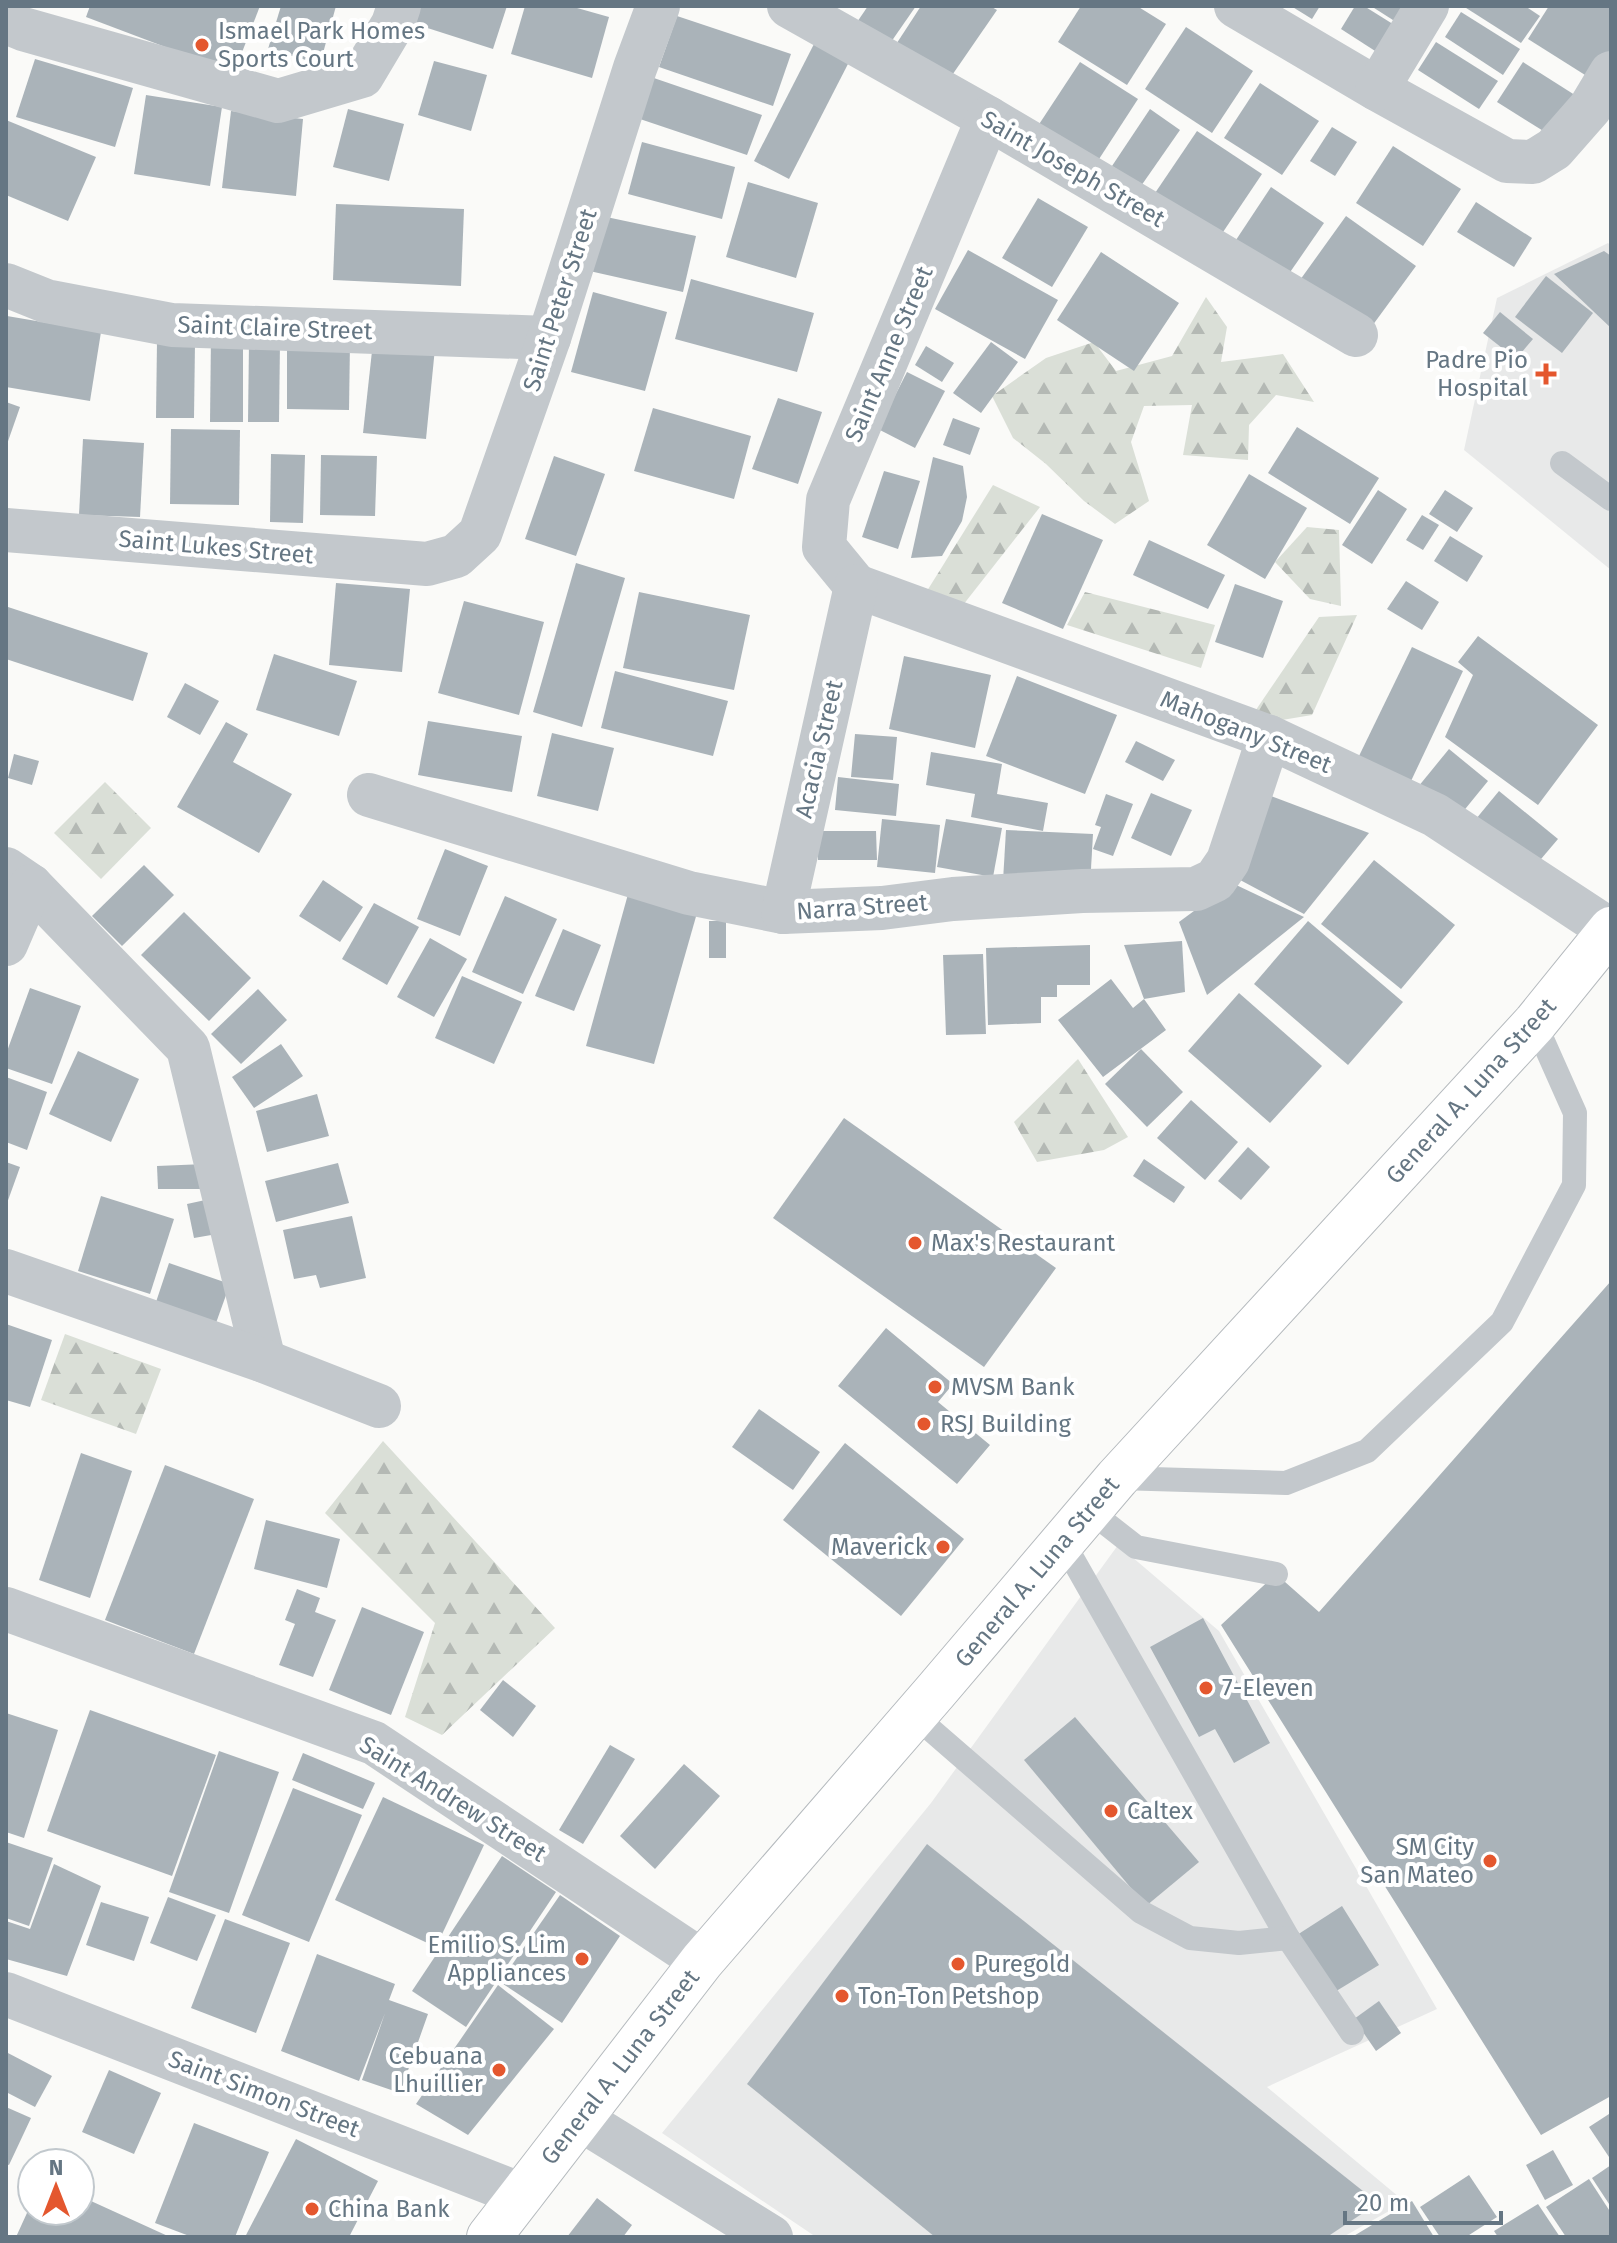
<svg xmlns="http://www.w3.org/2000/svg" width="1617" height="2243" font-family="'Fira Sans',sans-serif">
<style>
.built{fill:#e8e9e9}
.forest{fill:url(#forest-firs)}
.building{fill:#aab3b9}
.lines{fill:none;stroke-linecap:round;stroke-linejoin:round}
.primary-casing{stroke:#b5babe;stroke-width:46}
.service{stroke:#c3c8cc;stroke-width:24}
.minor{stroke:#c3c8cc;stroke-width:44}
.primary{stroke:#fff;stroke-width:44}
.poi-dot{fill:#e4572e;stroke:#fff;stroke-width:3}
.labels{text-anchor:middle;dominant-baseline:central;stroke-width:8;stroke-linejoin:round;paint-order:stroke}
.poi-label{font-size:24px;fill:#657683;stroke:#fff;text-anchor:start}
.street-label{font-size:24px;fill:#657683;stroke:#fff}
</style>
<defs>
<pattern id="forest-firs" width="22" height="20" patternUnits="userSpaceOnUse" patternTransform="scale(2)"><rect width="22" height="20" fill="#dadfd7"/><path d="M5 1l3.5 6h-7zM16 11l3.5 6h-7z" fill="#b4b9b4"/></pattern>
</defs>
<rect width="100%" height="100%" fill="#fafaf8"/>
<!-- built -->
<g class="built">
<path d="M1608,243L1611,246V570L1464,450L1497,298Z"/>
<path d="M1118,1545L1219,1631L1437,2009L1267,2087L1405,2202L1343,2237H816L662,2133L931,1803Z"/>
</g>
<!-- forest -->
<g class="forest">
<path d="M1206,297L1227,327L1221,362L1283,354L1314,402L1276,395L1249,425L1248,460L1183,455L1192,405L1144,406L1131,442L1149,501L1115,524L1084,501L1046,464L1013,438L992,396L1046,358L1094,342L1116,371L1172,356Z"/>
<path d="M993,485L1040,507L945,628L917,607Z"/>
<path d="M1307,527L1339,530L1341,606L1310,599L1275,562Z"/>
<path d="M1085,592L1215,625L1201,668L1067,625Z"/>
<path d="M1357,615L1312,715L1245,726L1319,617Z"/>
<path d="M105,782L151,828L101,879L54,833Z"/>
<path d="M1078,1059L1128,1137L1104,1150L1037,1162L1014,1122Z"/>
<path d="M65,1334L161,1369L136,1434L41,1400Z"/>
<path d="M383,1441L555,1628L442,1735L405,1717L435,1623L325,1513Z"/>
</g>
<!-- building -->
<g class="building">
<path d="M90,6H260L234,73L86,17Z"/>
<path d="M281,6H336L320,64L268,49Z"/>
<path d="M421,6H507L493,49L415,24Z"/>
<path d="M525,6H570L609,17L592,78L511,54Z"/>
<path d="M868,6H916L882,55L851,31Z"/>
<path d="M921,6H990L997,10L946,84L893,49Z"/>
<path d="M1081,6H1137L1166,24L1127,85L1058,42Z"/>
<path d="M1291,6H1320L1312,19Z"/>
<path d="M1355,6H1364L1404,31L1386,58L1341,29Z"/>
<path d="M1371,6H1422L1407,29Z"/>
<path d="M1463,6H1525L1540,16L1521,43Z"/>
<path d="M1549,6H1611V53L1593,80L1528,39Z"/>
<path d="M1461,12L1520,49L1503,75L1445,37Z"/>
<path d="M677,16L791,54L773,106L659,67Z"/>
<path d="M1186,27L1253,71L1212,133L1145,89Z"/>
<path d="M1436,42L1498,81L1479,109L1418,70Z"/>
<path d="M814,44L849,62L789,179L754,161Z"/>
<path d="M35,59L133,88L115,147L16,117Z"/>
<path d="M434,61L487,75L471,131L418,115Z"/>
<path d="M1080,62L1138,99L1088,176L1030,138Z"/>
<path d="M1523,62L1578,97L1553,137L1497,102Z"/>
<path d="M648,76L762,115L747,155L634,117Z"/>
<path d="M1260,83L1319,121L1282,175L1224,138Z"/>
<path d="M146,95L222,107L210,186L134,174Z"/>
<path d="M348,109L404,124L389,181L333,167Z"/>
<path d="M1150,109L1180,130L1141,186L1112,166Z"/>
<path d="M231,111L303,119L296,196L222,188Z"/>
<path d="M6,120L96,157L68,221L6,195Z"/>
<path d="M1332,127L1357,142L1335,176L1310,161Z"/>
<path d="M1197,131L1262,174L1217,241L1151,199Z"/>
<path d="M642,142L735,167L722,219L628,194Z"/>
<path d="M1393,146L1461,189L1423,246L1356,203Z"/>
<path d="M748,182L818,203L796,278L726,257Z"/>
<path d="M1271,187L1324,223L1284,281L1232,246Z"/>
<path d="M1038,198L1088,227L1052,287L1002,258Z"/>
<path d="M1476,202L1532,238L1514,267L1457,232Z"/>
<path d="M336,204L464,209L461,286L333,280Z"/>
<path d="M597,215L696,236L683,292L585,270Z"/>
<path d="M1346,216L1416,266L1364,337L1295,287Z"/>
<path d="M968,250L1058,300L1025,359L935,309Z"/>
<path d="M1604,251L1611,256V328L1554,274Z"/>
<path d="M1101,252L1179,303L1134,371L1057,320Z"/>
<path d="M1546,276L1593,313L1562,353L1515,317Z"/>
<path d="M691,279L814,313L797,372L675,339Z"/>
<path d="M593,292L667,312L645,391L571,372Z"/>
<path d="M1500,312L1533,339L1516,359L1483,333Z"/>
<path d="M7,316L101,332L90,401L6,387Z"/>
<path d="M211,335L243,336V422H210Z"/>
<path d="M157,341L195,342L194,418H156Z"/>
<path d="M249,342H280L279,422H248Z"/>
<path d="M287,342H350L349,410L287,409Z"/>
<path d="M373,342L435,348L426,439L363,433Z"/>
<path d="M991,342L1018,362L981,413L953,393Z"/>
<path d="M926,346L954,363L942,382L915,365Z"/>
<path d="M907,372L945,391L915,448L878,429Z"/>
<path d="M778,398L822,412L798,484L752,469Z"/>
<path d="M6,402L20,407L6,447Z"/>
<path d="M653,408L751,436L734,499L634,471Z"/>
<path d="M953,418L980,428L970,455L943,445Z"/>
<path d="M1297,427L1379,478L1350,524L1268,473Z"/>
<path d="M171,429L240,430L239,505L170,504Z"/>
<path d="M83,439L144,443L140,517L79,515Z"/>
<path d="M271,454L305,455L303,523L270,522Z"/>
<path d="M321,455L377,456L375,516L320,515Z"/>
<path d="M554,456L605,474L576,556L525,539Z"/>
<path d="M933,457L963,466L967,497L962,521L942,556L911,558Z"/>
<path d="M884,471L920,481L898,549L862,537Z"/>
<path d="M1249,474L1307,508L1265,579L1207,545Z"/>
<path d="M1378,490L1407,509L1372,564L1342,545Z"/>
<path d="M1445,490L1473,508L1457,532L1429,514Z"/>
<path d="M1042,514L1103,540L1063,629L1002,603Z"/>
<path d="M1422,515L1439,525L1423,550L1406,540Z"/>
<path d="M1450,536L1483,556L1467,582L1434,561Z"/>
<path d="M1149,540L1225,575L1208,609L1133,575Z"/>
<path d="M576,563L625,578L582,727L533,712Z"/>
<path d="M1406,581L1439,602L1422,630L1387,609Z"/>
<path d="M336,583L410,589L402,672L329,665Z"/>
<path d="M1235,584L1283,601L1263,658L1215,642Z"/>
<path d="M639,592L750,615L734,690L623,668Z"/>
<path d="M464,601L544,622L519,715L438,693Z"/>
<path d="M8,607L148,653L133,701L6,659V614Z"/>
<path d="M1478,636L1598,725L1538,805L1445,737L1473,675L1458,662Z"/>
<path d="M1412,647L1463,671L1411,781L1359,756Z"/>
<path d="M274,654L357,681L339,736L256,710Z"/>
<path d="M904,656L991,675L975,748L889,729Z"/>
<path d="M615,671L728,701L713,756L601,728Z"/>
<path d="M1017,676L1117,715L1085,794L986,756Z"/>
<path d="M185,683L219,701L200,735L167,717Z"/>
<path d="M428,721L522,736L512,792L418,775Z"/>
<path d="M226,722L248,734L233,762L292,794L259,853L177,807Z"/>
<path d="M552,733L614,748L598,811L537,796Z"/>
<path d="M855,734L897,737L893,780L851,777Z"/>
<path d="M1136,741L1175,760L1163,781L1125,762Z"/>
<path d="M1449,749L1488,781L1457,819L1418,787Z"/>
<path d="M931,752L1002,764L997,794L1048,803L1043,831L971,817L975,794L926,785Z"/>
<path d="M14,754L39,761L32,785L8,778Z"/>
<path d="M838,777L899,784L896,816L835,810Z"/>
<path d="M1499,791L1558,839L1530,872L1471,825Z"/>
<path d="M1151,793L1192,810L1171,856L1131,838Z"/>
<path d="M1106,794L1133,804L1113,856L1093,849L1101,827L1095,825Z"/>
<path d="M1271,796L1369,833L1304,914L1227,873Z"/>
<path d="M882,819L940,825L935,873L877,867Z"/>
<path d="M946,819L1002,828L993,877L937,867Z"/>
<path d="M1006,830L1093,834L1090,886L1003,881Z"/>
<path d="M818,831H876L877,860H818Z"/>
<path d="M445,849L488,866L460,936L417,919Z"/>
<path d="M1374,860L1455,925L1401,989L1321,924Z"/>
<path d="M144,865L174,895L122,946L92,916Z"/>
<path d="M323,880L363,907L340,942L299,916Z"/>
<path d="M1232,883L1304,917L1207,995L1179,922Z"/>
<path d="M630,887L699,906L654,1064L586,1046Z"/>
<path d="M505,896L557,919L523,994L472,972Z"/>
<path d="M374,903L419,927L387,985L342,959Z"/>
<path d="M184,912L251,978L209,1021L141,955Z"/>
<rect x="709" y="921" width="17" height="37"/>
<path d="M1308,921L1403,1002L1348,1065L1254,984Z"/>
<path d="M563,929L601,945L574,1011L535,996Z"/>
<path d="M430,938L467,959L434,1017L397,997Z"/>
<path d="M1182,941L1185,992L1144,999L1124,945Z"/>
<path d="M1090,945V985H1057V997H1041V1023L988,1025L986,948Z"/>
<path d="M983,954L986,1034L946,1035L943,955Z"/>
<path d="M462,976L522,1002L494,1064L435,1038Z"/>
<path d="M1111,979L1133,1008L1144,999L1166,1030L1103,1077L1058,1020Z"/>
<path d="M30,988L81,1006L52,1084L6,1068V1054Z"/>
<path d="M258,989L287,1020L241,1064L211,1034Z"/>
<path d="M1239,993L1322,1066L1270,1123L1188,1051Z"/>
<path d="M281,1044L303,1076L254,1108L232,1077Z"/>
<path d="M1141,1049L1183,1092L1147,1127L1105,1084Z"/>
<path d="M78,1051L139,1079L111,1142L49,1114Z"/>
<path d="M6,1077L47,1092L27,1150L6,1142Z"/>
<path d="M317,1094L329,1136L267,1152L256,1111Z"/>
<path d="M1191,1100L1238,1142L1205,1180L1157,1138Z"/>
<path d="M844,1118L1056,1268L984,1367L773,1218Z"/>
<path d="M1248,1147L1270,1167L1241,1200L1218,1181Z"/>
<path d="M1144,1159L1185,1187L1174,1203L1133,1176Z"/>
<path d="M6,1162L20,1167L6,1206Z"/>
<path d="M338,1163L349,1203L276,1222L265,1181Z"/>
<path d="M205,1164V1189H158L157,1166Z"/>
<path d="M101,1196L174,1219L150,1294L78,1271Z"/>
<path d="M210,1199L217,1234L194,1238L187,1204Z"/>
<path d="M352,1216L366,1278L320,1288L316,1275L294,1279L283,1230Z"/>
<path d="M169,1263L230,1284L216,1323L156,1302Z"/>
<path d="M1611,1281V2096L1541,2135L1221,1625L1276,1574L1319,1612Z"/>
<path d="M6,1324L52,1340L30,1407L6,1400Z"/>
<path d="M886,1328L953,1384L938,1402L990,1445L957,1484L838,1386Z"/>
<path d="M759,1409L820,1452L793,1490L732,1447Z"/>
<path d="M845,1443L964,1539L901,1616L783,1520Z"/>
<path d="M81,1453L132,1471L90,1598L39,1580Z"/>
<path d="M165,1465L254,1499L194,1654L105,1620Z"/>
<path d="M266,1520L340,1539L327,1588L254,1569Z"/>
<path d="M297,1589L320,1598L315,1612L336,1620L313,1677L279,1665L295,1624L285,1620Z"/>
<path d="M362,1607L424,1632L391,1715L329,1690Z"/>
<path d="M1203,1618L1270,1743L1234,1763L1215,1729L1199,1737L1150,1647Z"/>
<path d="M503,1680L536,1706L513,1737L480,1710Z"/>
<path d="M90,1710L216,1755L172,1876L47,1831Z"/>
<path d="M6,1713L58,1730L24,1838L6,1832Z"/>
<path d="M1075,1717L1199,1862L1146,1906L1024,1760Z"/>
<path d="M610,1745L635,1759L583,1844L559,1830Z"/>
<path d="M219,1751L279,1772L229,1913L169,1892Z"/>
<path d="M303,1753L375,1783L363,1809L292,1780Z"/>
<path d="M684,1764L720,1796L655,1869L620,1836Z"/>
<path d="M293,1788L362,1815L309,1942L242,1915Z"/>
<path d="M383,1797L484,1845L436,1947L335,1900Z"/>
<path d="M6,1842L53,1858L29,1926L6,1918Z"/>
<path d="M927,1844L1378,2203L1327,2237H935L747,2084Z"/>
<path d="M502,1856L556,1892L466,2027L412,1991Z"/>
<path d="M54,1864L101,1886L67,1976L6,1959V1921L30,1929Z"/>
<path d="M560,1895L620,1936L562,2023L500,1982Z"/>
<path d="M168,1897L216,1915L197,1961L150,1943Z"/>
<path d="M101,1902L149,1917L134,1961L86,1945Z"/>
<path d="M1342,1906L1379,1965L1333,1993L1297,1935Z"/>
<path d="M225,1919L290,1943L256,2033L191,2008Z"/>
<path d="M317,1954L395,1984L389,2000L428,2014L400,2093L362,2080L385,2013L359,2081L281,2051Z"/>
<path d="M498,1985L554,2029L468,2135L416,2104Z"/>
<path d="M1379,2001L1401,2033L1376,2051L1354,2019Z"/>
<path d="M6,2052L52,2076L35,2107L6,2092Z"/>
<path d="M109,2070L161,2093L134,2154L82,2132Z"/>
<path d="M6,2107L31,2118L9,2165L6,2164Z"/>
<path d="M1609,2114L1611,2117V2160L1589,2127Z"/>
<path d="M194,2123L269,2152L235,2237H192L155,2223Z"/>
<path d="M296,2139L378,2181L349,2237H245Z"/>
<path d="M1553,2150L1573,2185L1545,2200L1526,2165Z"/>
<path d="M1611,2165V2207L1592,2178Z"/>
<path d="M1469,2175L1497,2217L1466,2237H1440L1420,2207Z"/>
<path d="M1589,2179L1611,2213V2237H1566L1546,2207Z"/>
<path d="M80,2196L170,2237H16L32,2202V2211H80Z"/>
<path d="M597,2198L632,2225L623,2237H567Z"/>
<path d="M1412,2201L1434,2237H1352Z"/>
<path d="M1538,2204L1560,2237H1498L1494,2231Z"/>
</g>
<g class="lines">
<!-- primary casing -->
<g class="primary-casing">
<path id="primary" d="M489,2237L702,1961L935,1692L1117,1478L1535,1023L1611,929"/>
</g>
<!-- service -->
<g class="service">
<path d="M1562,463L1611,499"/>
<path d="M1117,1478L1286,1483L1367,1451L1502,1322L1574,1185L1575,1113L1535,1023"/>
<path d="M1090,1511L1136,1547L1276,1574"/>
<path d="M1063,1542L1288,1938L1352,2033"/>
<path d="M915,1716L1141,1912L1190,1938L1239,1943L1288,1938"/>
</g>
<!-- minor -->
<g class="minor">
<path d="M789,6L988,118L1356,335"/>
<path d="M1236,6L1377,89L1507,161L1533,162L1554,149L1590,108L1611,73"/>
<path d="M6,22L23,29L278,101L362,76L393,24L399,6"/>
<path d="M1377,89L1427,6"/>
<path d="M6,285L46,301L172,325L549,338"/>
<path d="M6,530L427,564L456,556L480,534L549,338L635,68L658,6"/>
<path d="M856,586L1269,737L1435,815L1610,930"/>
<path d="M856,586L824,547L828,500L988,118"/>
<path d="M369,795L689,893L783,912L882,908L953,899L1082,891L1196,889L1215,880L1228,861L1269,737"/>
<path d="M6,869L31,886L188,1048L264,1361"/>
<path d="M783,912L856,586"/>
<path d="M6,944L31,886"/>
<path d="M6,1271L264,1361L379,1406"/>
<path d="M6,1609L374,1743L702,1961"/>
<path d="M6,1994L522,2195"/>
<path d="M580,2119L771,2237"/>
</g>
<!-- primary -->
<use href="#primary" class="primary"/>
</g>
<!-- markers -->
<g class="poi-dot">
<circle cx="202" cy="45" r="8"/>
<path d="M1542 362h8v8h8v8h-8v8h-8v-8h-8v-8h8z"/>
<circle cx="915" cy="1243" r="8"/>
<circle cx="935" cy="1387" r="8"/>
<circle cx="924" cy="1424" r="8"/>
<circle cx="943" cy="1547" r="8"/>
<circle cx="1206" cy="1688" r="8"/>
<circle cx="1111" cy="1811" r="8"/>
<circle cx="1490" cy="1861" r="8"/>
<circle cx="582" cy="1959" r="8"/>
<circle cx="958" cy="1964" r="8"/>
<circle cx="842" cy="1996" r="8"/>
<circle cx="499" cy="2070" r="8"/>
<circle cx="312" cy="2209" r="8"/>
</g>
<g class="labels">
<!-- poi labels -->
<g class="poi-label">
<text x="218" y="31">Ismael Park Homes<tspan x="218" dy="28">Sports Court</tspan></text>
<text x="1528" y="360" text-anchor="end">Padre Pio<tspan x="1528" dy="28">Hospital</tspan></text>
<text x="931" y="1243">Max's Restaurant</text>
<text x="951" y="1387">MVSM Bank</text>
<text x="940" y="1424">RSJ Building</text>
<text x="927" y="1547" text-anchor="end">Maverick</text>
<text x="1222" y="1688">7-Eleven</text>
<text x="1127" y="1811">Caltex</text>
<text x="1474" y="1847" text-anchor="end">SM City<tspan x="1474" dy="28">San Mateo</tspan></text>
<text x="566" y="1945" text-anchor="end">Emilio S. Lim<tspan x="566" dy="28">Appliances</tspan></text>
<text x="974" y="1964">Puregold</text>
<text x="858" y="1996">Ton-Ton Petshop</text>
<text x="483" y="2056" text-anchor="end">Cebuana<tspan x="483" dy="28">Lhuillier</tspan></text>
<text x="328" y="2209">China Bank</text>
</g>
<!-- street labels -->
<g class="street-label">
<text transform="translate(1073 169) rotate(30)">Saint Joseph Street</text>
<text transform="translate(560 300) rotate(-72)">Saint Peter Street</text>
<text transform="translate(275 328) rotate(2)">Saint Claire Street</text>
<text transform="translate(889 354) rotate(-67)">Saint Anne Street</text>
<text transform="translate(216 547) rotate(5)">Saint Lukes Street</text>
<text transform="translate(1246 732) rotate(22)">Mahogany Street</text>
<text transform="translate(819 749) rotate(-77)">Acacia Street</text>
<text transform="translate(862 907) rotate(-4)">Narra Street</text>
<text transform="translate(1471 1091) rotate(-48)">General A. Luna Street</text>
<text transform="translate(1037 1572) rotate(-50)">General A. Luna Street</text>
<text transform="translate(453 1799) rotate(32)">Saint Andrew Street</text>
<text transform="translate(620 2067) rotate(-52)">General A. Luna Street</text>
<text transform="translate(264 2094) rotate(21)">Saint Simon Street</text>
</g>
</g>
<!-- border -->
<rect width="1617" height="2243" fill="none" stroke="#657683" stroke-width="16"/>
<!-- north arrow -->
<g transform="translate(56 2187)"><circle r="38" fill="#ffffff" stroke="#c1c8cd" stroke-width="2"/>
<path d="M0-6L14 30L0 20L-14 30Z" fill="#e4572e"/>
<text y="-12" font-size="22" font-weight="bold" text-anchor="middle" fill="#657683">N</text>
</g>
<!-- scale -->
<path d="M1345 2211v12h156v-12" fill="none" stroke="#657683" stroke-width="4"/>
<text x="1357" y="2211" font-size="24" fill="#657683" stroke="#ffffff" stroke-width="6" paint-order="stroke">20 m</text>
</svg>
